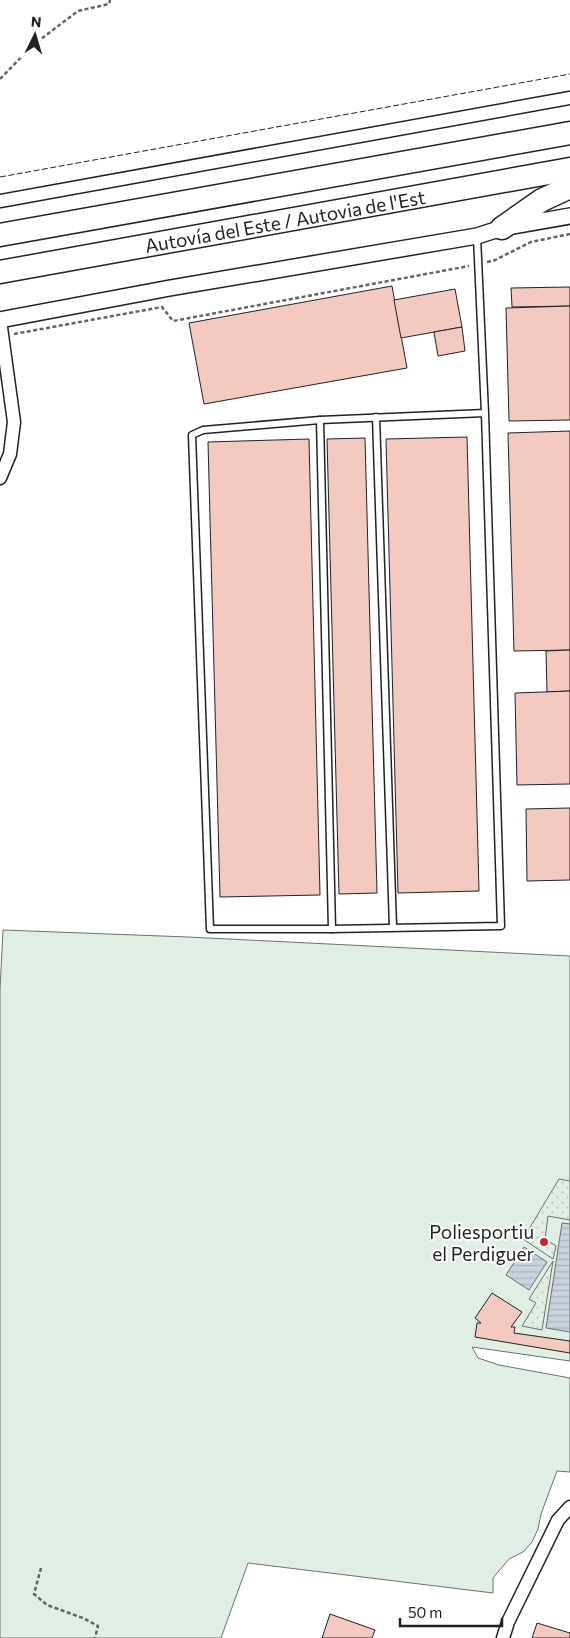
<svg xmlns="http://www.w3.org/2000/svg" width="570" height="1638" font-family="Commissioner,sans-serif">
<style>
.grass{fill:#e0efe3;stroke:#6f6f6f}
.park{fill:url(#park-dots);stroke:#6f6f6f}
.water{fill:url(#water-rules);stroke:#6f6f6f}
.building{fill:#f3c9c0;stroke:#222}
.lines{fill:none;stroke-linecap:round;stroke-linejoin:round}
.service-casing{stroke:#222;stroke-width:9}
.minor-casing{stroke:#222;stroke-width:15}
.tertiary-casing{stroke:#222;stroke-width:18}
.motorway-casing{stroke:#222;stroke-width:25}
.path{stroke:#646464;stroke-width:2.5;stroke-dasharray:4 2.5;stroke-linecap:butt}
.service{stroke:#fff;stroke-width:6}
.minor{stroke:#fff;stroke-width:12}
.tertiary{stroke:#fff;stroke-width:15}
.motorway{stroke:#fff;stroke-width:22}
.fence{stroke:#222;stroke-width:1;stroke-dasharray:6 2.5;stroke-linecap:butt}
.poi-dot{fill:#c62828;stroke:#fff;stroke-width:2}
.labels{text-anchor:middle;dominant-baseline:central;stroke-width:4;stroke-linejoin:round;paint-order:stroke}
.street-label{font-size:19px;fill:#222;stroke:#fff}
.poi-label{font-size:19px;fill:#222;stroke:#fff;text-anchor:end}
</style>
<defs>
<pattern id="park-dots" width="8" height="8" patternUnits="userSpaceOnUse" patternTransform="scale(1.25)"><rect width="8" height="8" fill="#e0efe3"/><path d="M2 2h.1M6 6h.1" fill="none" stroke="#c0cdc2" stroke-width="1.8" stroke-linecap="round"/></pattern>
<pattern id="water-rules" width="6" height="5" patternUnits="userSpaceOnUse" patternTransform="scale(1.25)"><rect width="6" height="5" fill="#c7d3dd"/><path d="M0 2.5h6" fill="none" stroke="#abb5bd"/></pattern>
</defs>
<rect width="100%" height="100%" fill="#fff"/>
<!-- grass -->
<path class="grass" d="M3,930L188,937L570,956V1361L472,1347L478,1358L499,1365L570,1378V1472L557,1471L541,1514L538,1529L532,1542L523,1552L509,1559L493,1578V1593L248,1563L221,1638H0V990Z"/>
<!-- park -->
<g class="park">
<path d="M559,1179L570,1181V1220L548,1216L545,1239L556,1246L553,1259L523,1239Z"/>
<path d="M553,1261L542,1330L522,1326L536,1303L529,1299Z"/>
</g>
<!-- water -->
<g class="water">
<path d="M562,1223L570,1224V1332L546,1328Z"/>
<path d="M524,1247L547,1262L529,1290L506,1275Z"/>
</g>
<!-- building -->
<g class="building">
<path d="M392,286L407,368L204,404L189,323Z"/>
<path d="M570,287V306L512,307L511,288Z"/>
<path d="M455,289L462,327L401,338L394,300Z"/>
<path d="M570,306V420L509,421L506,308Z"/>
<path d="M462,327L465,351L438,356L434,332Z"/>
<path d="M570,431V650L514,651L508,433Z"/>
<path d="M467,437L479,891L398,893L386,439Z"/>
<path d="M365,438L377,893L339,894L327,439Z"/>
<path d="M309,439L320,895L220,897L208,442Z"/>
<path d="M570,650V691L547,692L546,651Z"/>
<path d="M570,691V784L517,785L515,693Z"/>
<path d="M570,808V880L527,881L526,809Z"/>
<path d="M492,1293L522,1312L511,1327H515L514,1333L570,1341V1353L475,1337L477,1323H481L475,1318Z"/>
<path d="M330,1614L375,1630L372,1638H322Z"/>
<path d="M537,1623L570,1633V1638H532Z"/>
</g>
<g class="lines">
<!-- service casing -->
<g class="service-casing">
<g id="service">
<path d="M477,237L485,413L501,926L332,929H210L192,435L203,430L320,420L485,413"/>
<path d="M376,417L393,927"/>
<path d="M320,420L332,929"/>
</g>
</g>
<!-- minor casing -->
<g class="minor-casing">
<g id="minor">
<path d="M0,201L570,98"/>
<path d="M0,478L10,454L14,422L0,320"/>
<path d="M503,1638L508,1622L558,1520L570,1507"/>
</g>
</g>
<!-- tertiary casing -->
<g class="tertiary-casing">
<path id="tertiary" d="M0,320L170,288L477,236L502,228L570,216"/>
</g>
<!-- motorway casing -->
<g class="motorway-casing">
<g id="motorway">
<path d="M502,228L542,200L570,187"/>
<path d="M0,235L570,133"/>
<path d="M0,272L570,169"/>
</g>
</g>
<!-- path -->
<g class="path">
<path d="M0,79L33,45L78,11L109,4L110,0"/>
<path d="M487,262L493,261L531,242L570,234"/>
<path d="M14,334L162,307L173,321L469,266"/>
<path d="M41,1568L34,1594L47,1605L83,1618L98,1626L95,1638"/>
</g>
<!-- service -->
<use href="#service" class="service"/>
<!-- minor -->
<use href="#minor" class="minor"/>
<!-- tertiary -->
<use href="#tertiary" class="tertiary"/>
<!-- motorway -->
<use href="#motorway" class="motorway"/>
<!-- fence -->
<path class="fence" d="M0,177L570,74"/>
</g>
<!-- markers -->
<circle class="poi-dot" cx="544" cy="1242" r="5"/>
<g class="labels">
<!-- street labels -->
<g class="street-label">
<text transform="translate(285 221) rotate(-10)">Autovía del Este / Autovia de l'Est</text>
</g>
<!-- poi labels -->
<g class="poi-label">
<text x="534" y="1231">Poliesportiu<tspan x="534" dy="22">el Perdiguer</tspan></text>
</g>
</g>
<!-- north arrow -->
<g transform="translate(35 35) rotate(5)" stroke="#ffffff" stroke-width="4" paint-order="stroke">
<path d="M0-4L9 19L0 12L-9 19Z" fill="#222222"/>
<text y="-8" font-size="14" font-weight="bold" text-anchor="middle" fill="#222222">N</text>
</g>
<!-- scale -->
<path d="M400 1618v8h102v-8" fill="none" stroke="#222222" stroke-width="2.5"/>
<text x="408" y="1618" font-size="15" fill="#222222" stroke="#ffffff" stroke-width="4" paint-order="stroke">50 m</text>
</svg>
